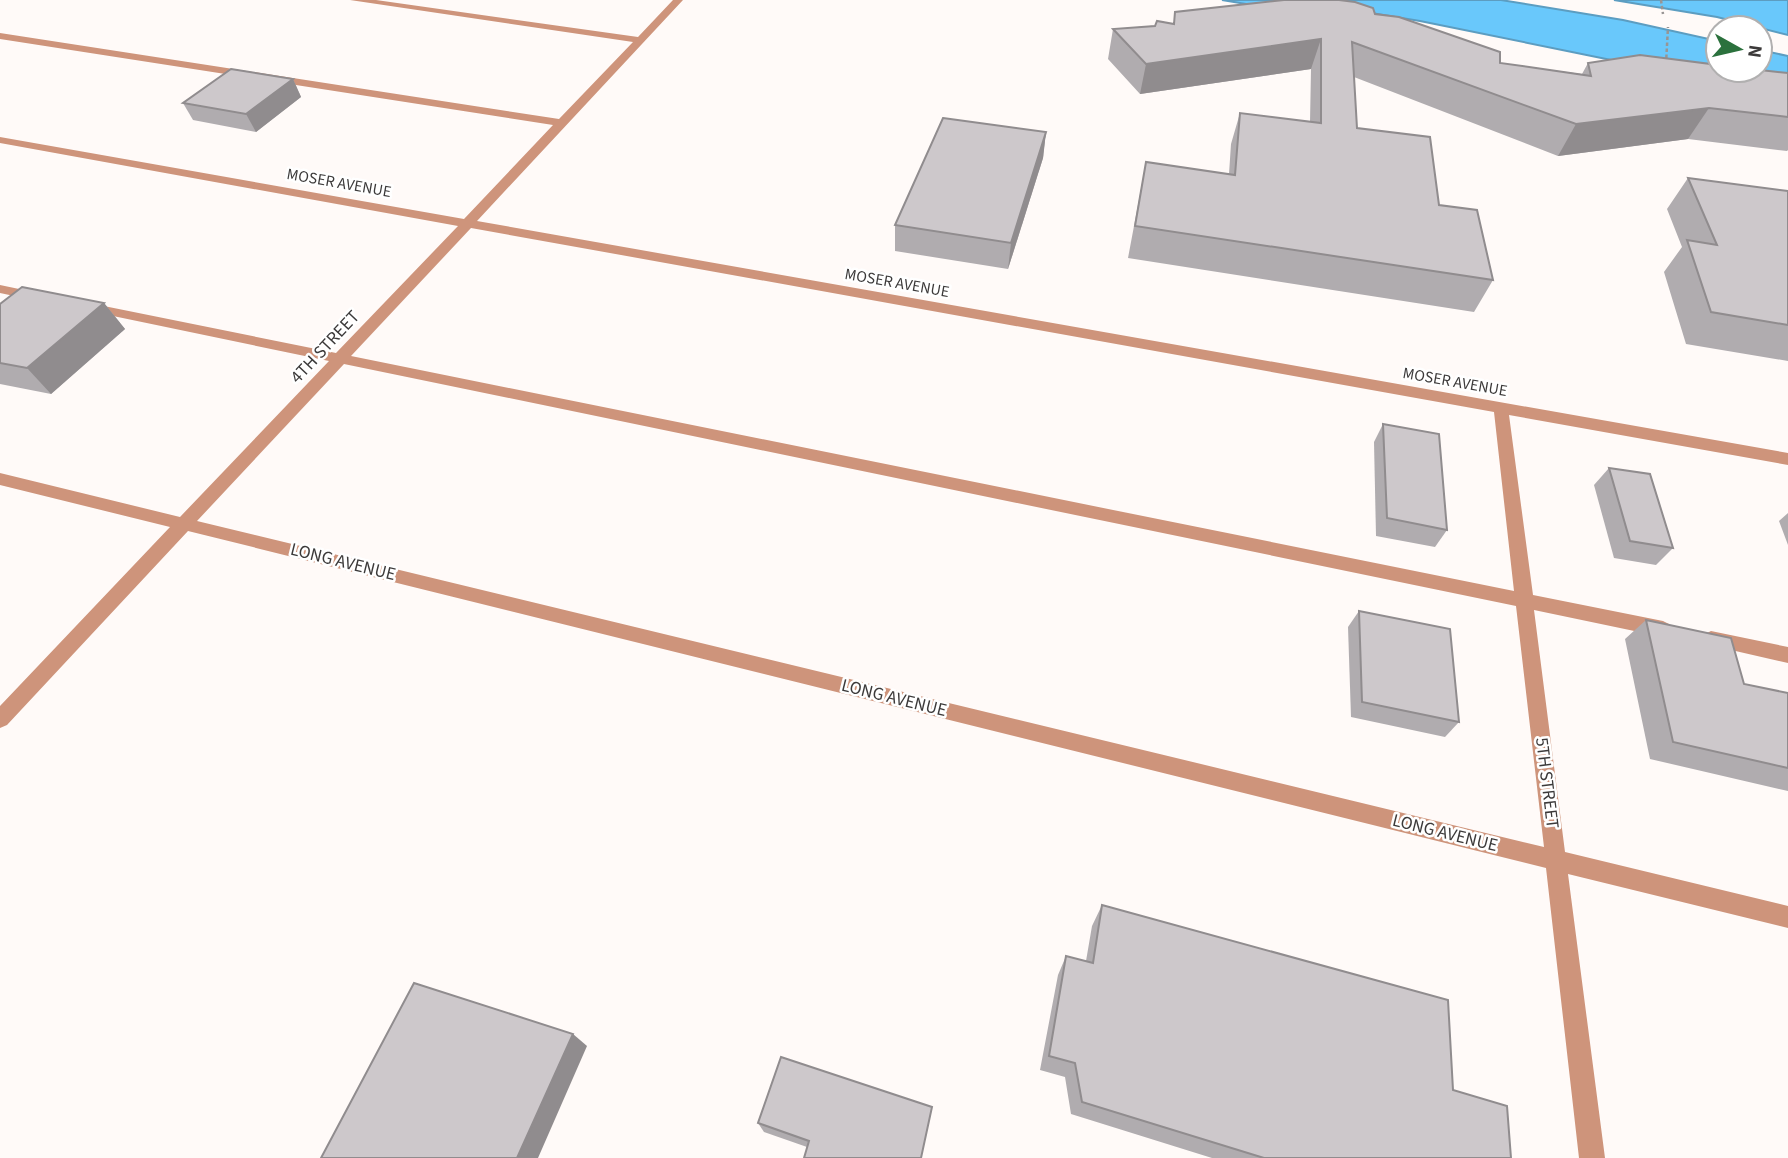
<svg xmlns="http://www.w3.org/2000/svg" width="1788" height="1158" font-family="'Source Sans 3',sans-serif">
<style>
.water{fill:#69c8fb;stroke:#5c9dc1;stroke-width:2}
.lines{fill:none;stroke-linecap:round;stroke-linejoin:round}
.path{stroke:#989594;stroke-width:2.5;stroke-dasharray:3.5 2.5;stroke-linecap:butt}
.minor{fill:#ce947b;fill-rule:evenodd}
.wall{fill:#b0acaf}
.shaded-wall{fill:#908c8e}
.building{fill:#cdc8cb;stroke:#908c8e;stroke-width:2}
.labels{text-anchor:middle;dominant-baseline:central;stroke-width:5;stroke-linejoin:round;paint-order:stroke}
.far-street-label{font-size:16px;fill:#3c3a3a;stroke:#fff}
.street-label{font-size:18px;fill:#3c3a3a;stroke:#fff}
</style>
<rect width="100%" height="100%" fill="#fffaf8"/>
<!-- water -->
<g class="water">
<path d="M1222,0H1501L1623,20L1718,41V70H1760V50L1788,56V96L1420,21L1292,0L1258,6Z"/>
<path d="M1614,0H1788V35L1717,17Z"/>
</g>
<g class="lines">
<!-- path -->
<g class="path">
<path d="M1661,0L1663,14"/>
<path d="M1666,64L1668,27"/>
</g>
<!-- minor -->
<g class="minor">
<path d="M350,0H376L638,37L673,0H683L477,221L1788,453V465L1509,415L1533,595L1663,621L1669,624L1672,629L1669,634L1663,637L1534,610L1565,852L1788,906V928L1568,874L1605,1158H1579L1546,868L188,531L7,725L0,728V706L170,527L0,485V473L180,517L329,361L89,311L82,307L84,304L89,303L336,353L458,226L0,143V137L464,219L553,125L0,39V33L559,119L633,42ZM471,228L1494,412L1514,591L351,356ZM344,364L1516,606L1544,847L197,521Z"/>
<path d="M0,285L43,294L45,297L38,301L0,293Z"/>
<path d="M1711,631L1788,647V663L1705,644L1702,639L1705,634Z"/>
</g>
</g>
<!-- wall -->
<g class="wall">
<path d="M1375,14L1500,63L1536,68L1582,74L1588,63L1788,73V150L1787,151L1688,139L1558,156L1354,77L1357,128L1439,205L1493,280L1474,312L1128,258L1146,162L1229,174L1231,144L1240,113L1310,122L1311,69L1140,94L1108,59L1113,29L1173,24Z"/>
<path d="M293,79L301,97L256,132L193,120L183,103Z"/>
<path d="M1046,132L1043,158L1008,269L895,251V225Z"/>
<path d="M1688,178L1788,191V361L1686,344L1664,272L1682,247L1667,209Z"/>
<path d="M104,303L125,329L51,394L0,384V304Z"/>
<path d="M1383,424L1447,530L1435,547L1376,536L1374,442Z"/>
<path d="M1609,468L1673,548L1656,565L1614,558L1594,485Z"/>
<path d="M1788,513V545L1779,521Z"/>
<path d="M1359,611L1459,722L1445,737L1351,717L1348,627Z"/>
<path d="M1646,620L1744,684L1788,693V791L1650,759L1625,639Z"/>
<path d="M1102,905L1453,1090L1511,1158H1212L1071,1114L1065,1077L1040,1070L1058,975L1066,956L1086,961L1092,926Z"/>
<path d="M932,1107L807,1147L764,1132L758,1123Z"/>
</g>
<!-- shaded-wall -->
<g class="shaded-wall">
<path d="M1321,39L1311,69L1140,94L1146,64Z"/>
<path d="M293,79L301,97L256,132L246,114Z"/>
<path d="M1709,108L1688,139L1558,156L1576,124Z"/>
<path d="M1046,132L1043,158L1008,269L1011,243Z"/>
<path d="M104,303L125,329L51,394L27,368Z"/>
<path d="M573,1034L587,1046L538,1158H517Z"/>
</g>
<!-- building -->
<g class="building">
<path d="M1284,0H1339L1355,2L1373,8L1375,14L1399,17L1500,52V63L1536,68L1591,76L1588,63L1640,55L1718,65V70H1760L1788,73V117L1709,108L1576,124L1352,42L1357,128L1430,137L1439,205L1477,210L1493,280L1135,226L1146,162L1235,175L1240,113L1321,123V39L1146,64L1113,29L1155,26L1157,21L1174,24L1175,12Z"/>
<path d="M231,69L293,79L246,114L183,103Z"/>
<path d="M943,118L1046,132L1011,243L895,225Z"/>
<path d="M1688,178L1788,191V325L1711,312L1687,240L1717,245Z"/>
<path d="M22,287L104,303L27,368L0,363V304Z"/>
<path d="M1383,424L1439,434L1447,530L1387,518Z"/>
<path d="M1609,468L1650,474L1673,548L1630,541Z"/>
<path d="M1359,611L1450,629L1459,722L1362,702Z"/>
<path d="M1646,620L1731,638L1744,684L1788,693V768L1673,742Z"/>
<path d="M1102,905L1448,1000L1453,1090L1507,1106L1511,1158H1264L1082,1102L1075,1063L1049,1056L1066,956L1093,963Z"/>
<path d="M414,983L573,1034L517,1158H321Z"/>
<path d="M781,1057L932,1107L921,1158H804L809,1141L758,1123Z"/>
</g>
<g class="labels">
<!-- far-street labels -->
<g class="far-street-label">
<text transform="translate(339 183) rotate(10)">MOSER AVENUE</text>
<text transform="translate(897 283) rotate(10)">MOSER AVENUE</text>
<text transform="translate(1455 382) rotate(10)">MOSER AVENUE</text>
</g>
<!-- street labels -->
<g class="street-label">
<text transform="translate(325 347) rotate(-47)">4TH STREET</text>
<text transform="translate(343 562) rotate(14)">LONG AVENUE</text>
<text transform="translate(894 698) rotate(14)">LONG AVENUE</text>
<text transform="translate(1547 783) rotate(83)">5TH STREET</text>
<text transform="translate(1445 833) rotate(14)">LONG AVENUE</text>
</g>
</g>
<!-- north arrow -->
<g transform="translate(1739 49) rotate(98)"><circle r="33" fill="#ffffff" stroke="#b1b0b0" stroke-width="2"/>
<path d="M0-5L12 26L0 18L-12 26Z" fill="#2b713d"/>
<text y="-10" font-size="19" font-weight="bold" text-anchor="middle" fill="#3c3a3a">N</text>
</g>
</svg>
